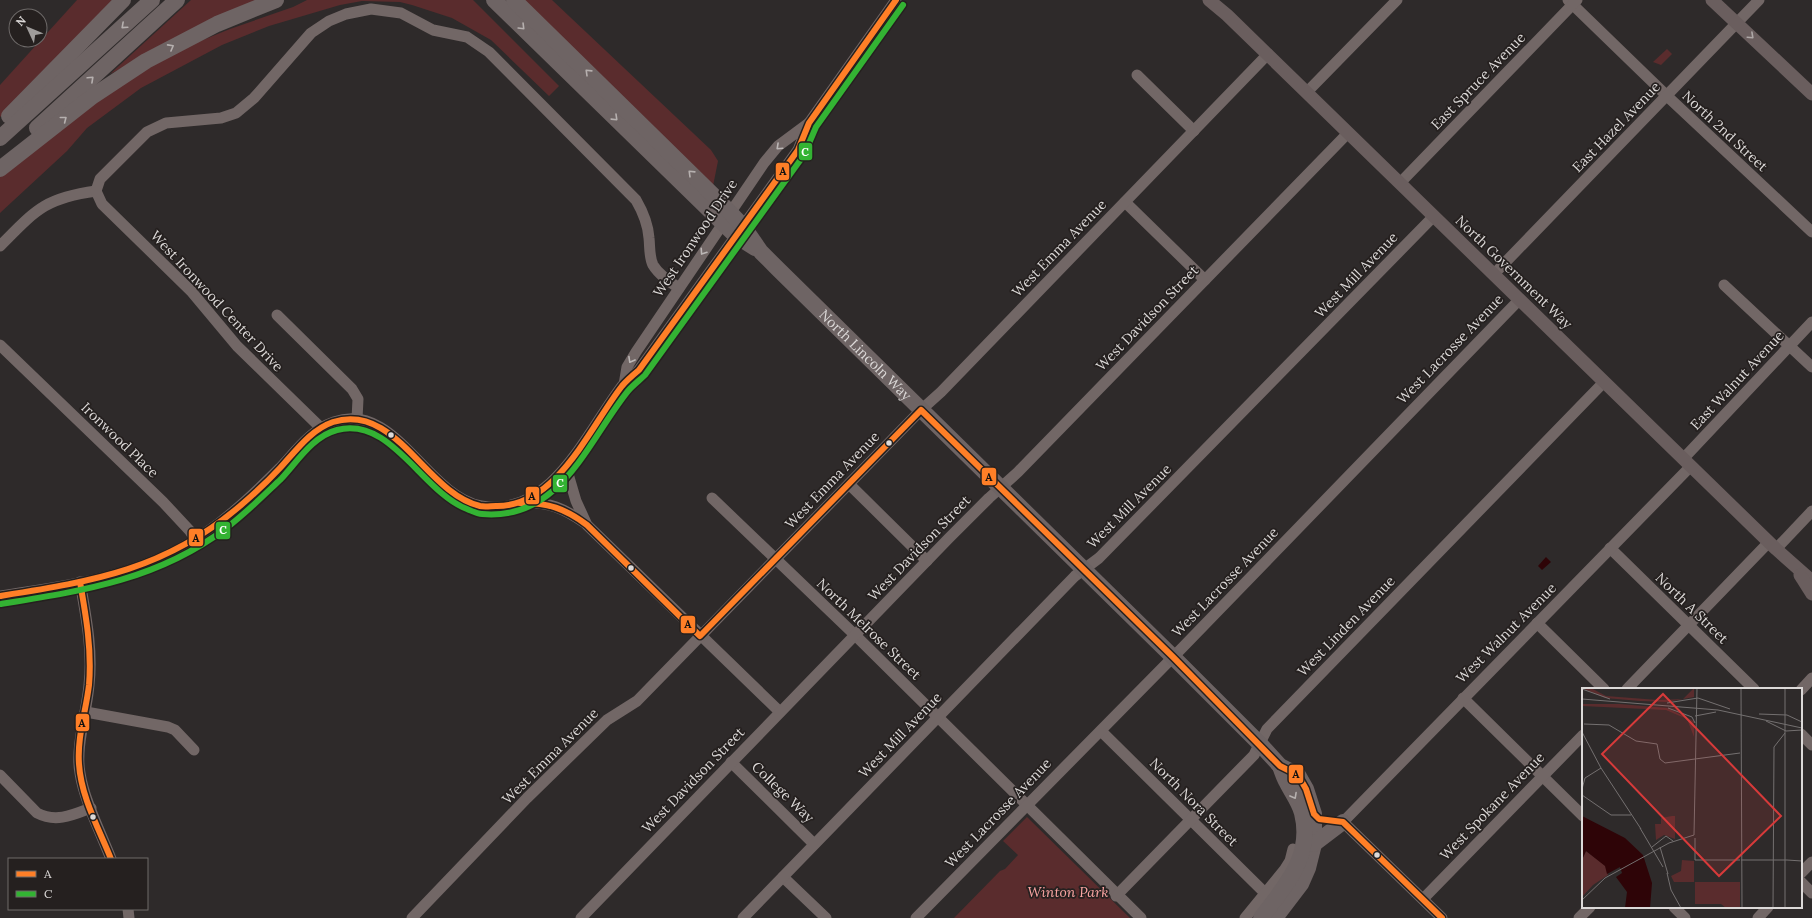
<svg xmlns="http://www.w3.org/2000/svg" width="1812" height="918" font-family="Lora,serif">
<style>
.green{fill:#5a2c2d}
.water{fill:#2e0407}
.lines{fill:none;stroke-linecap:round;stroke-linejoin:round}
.minor{stroke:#726766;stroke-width:11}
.major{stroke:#6a5e5e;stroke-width:13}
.highway{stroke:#6e6464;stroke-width:16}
.bus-1-casing{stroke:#25201f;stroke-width:9}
.bus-2-casing{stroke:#25201f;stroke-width:9}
.bus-1{stroke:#ff7f27;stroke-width:6}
.bus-2{stroke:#33b333;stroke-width:6}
.oneway{stroke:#b6b0af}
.oneway2{stroke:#aea8a7}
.oneway3{stroke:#bcb7b6}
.bus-dot{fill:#dcd9d8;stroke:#25201f;stroke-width:1.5}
.labels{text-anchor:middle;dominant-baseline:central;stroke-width:3.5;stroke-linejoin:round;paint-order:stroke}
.street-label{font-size:14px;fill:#dcd9d8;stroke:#25201f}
.park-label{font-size:14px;font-style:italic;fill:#fba5a3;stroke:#25201f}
.inset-road{fill:none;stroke:#747070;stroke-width:1}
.view{fill:#d73a3a;fill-opacity:0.15;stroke:#d73a3a;stroke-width:2}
.inset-edge{fill:none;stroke:#dcd9d8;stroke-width:2}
.line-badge{stroke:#25201f;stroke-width:1.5}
.badge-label{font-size:11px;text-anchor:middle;font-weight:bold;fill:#fff}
.pale-badge-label{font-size:11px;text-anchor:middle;font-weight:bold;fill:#111}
</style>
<rect width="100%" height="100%" fill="#2e2a2a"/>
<!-- green -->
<g class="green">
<path d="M77,0H117L90,29L0,117V85Z"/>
<path d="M191,0H261L110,74Z"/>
<path d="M307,0H473L559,86L549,96L491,40L452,18L412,5L400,2L362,1L340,5L269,26L222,45L141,88L87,128L67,151L0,213V176L131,76L178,50L230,29L293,7Z"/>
<path d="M524,0H552L711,150L718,161L713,186Z"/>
<path d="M1667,49L1672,54L1661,65L1653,62Z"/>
<path d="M1027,817L1130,918H954L1000,871L1005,869L1018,855L1003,841Z"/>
</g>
<!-- water -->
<path class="water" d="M1546,557L1551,562L1542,570L1538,566Z"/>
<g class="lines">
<!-- minor -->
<g class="minor">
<path d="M1568,0L1667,96L1812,232"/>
<path d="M1137,75L1194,131"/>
<path d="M1307,92L1397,0"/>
<path d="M1400,183L1577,0"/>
<path d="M1125,202L1205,280"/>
<path d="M0,246C35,211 44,198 96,191"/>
<path d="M1494,274L1759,0"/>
<path d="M1724,285L1812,367"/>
<path d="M277,315L352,389L358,399L357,419"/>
<path d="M0,345L163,502L190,531L195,539"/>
<path d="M624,385L627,367L636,352L764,163L778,146L809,123"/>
<path d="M321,428L237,346L191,291L102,204L96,191L100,179L147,132L166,123L221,118L236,113L254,98L311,33L329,21L346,14L371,9L401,13L433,30L467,37L489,52L636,200C643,212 648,224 649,238C650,247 649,257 653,265C659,275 670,282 679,288"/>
<path d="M1683,459L1812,322"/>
<path d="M566,467L576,501L587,525L780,712"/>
<path d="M849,484L927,561"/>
<path d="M712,498L855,635L1141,918"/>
<path d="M523,503C548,501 565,509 585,523"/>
<path d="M1610,548L1754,689"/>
<path d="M1776,549L1812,511"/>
<path d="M80,582C86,616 93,651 89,685C87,711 75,748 80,773C84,800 101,833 111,859"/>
<path d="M0,596C36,590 73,586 109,576C154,564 199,542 234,511C250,498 265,483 280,468C296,451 311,430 334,422C395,400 425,495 481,506C551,519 587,432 622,386C627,380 634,375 639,370L798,150L809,123L896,0"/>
<path d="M1537,623L1604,689"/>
<path d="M1627,689L1769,542"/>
<path d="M1801,690L1812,678"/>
<path d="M1463,698L1583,816"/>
<path d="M86,712L168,727L175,730L194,750"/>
<path d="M1101,731L1266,894"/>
<path d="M1801,734L1812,745"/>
<path d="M731,762L814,844"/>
<path d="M0,775L37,813C56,823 73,815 91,808"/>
<path d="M1801,873L1812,862"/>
<path d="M783,877L826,918"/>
<path d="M1801,882L1812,893"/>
<path d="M1116,896L1254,755L1267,729L1604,382"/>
<path d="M1423,899L1583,735"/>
<path d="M1674,907L1685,918"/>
<path d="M128,909L129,918"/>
<path d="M412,918L527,798L607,720L637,701L921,410L941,392L1268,54"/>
<path d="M581,918L949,538L989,498L1018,472L1348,133"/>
<path d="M743,918L1075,576L1099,558L1434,216"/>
<path d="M916,918L1182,648L1520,299"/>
<path d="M1245,918L1285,869L1290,861L1293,849"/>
<path d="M1442,918L1343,822L1691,466"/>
<path d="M1579,918L1590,907"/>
<path d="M1758,918L1768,907"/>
</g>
<!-- major -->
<g class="major">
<path d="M1209,0L1227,15L1776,549L1812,581"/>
<path d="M1712,0L1812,94"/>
<path d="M1800,575L1812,594"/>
</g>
<!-- highway -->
<g class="highway">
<path d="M494,0L736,236L755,248"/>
<path id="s1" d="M514,0L718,200L743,226L761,252L778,269L1173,657L1260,744L1280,766L1298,775L1306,789L1314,814V844L1308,868L1301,884L1275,918"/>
<path d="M9,116L123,0"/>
<path d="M37,128L177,0"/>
<path d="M0,138L152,0"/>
<path d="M0,169L93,96L146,61L217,24L276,0"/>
<path d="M1314,844L1343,822"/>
<path d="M1261,918C1285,886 1313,857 1302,813C1299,802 1292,793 1287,783C1284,778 1282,772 1280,766"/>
</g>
<!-- bus-1 casing -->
<g class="bus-1-casing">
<g id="bus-1">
<path d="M520,503C547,502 566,509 587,525L700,636L921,410L1173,657L1280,766L1298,775L1306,789L1314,814L1319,819L1343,822L1442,918"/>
<path d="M80,582C86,616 92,650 89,685C86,711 77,737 79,764C81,797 99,829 111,859"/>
<path d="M0,596C94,581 165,570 240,506C254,494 267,482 280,468C295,452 310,430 333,422C396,402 425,493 480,506C485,507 491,506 496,506C557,507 590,427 622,386C627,380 633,375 639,370L798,150L809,123L896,0"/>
</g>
</g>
<!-- bus-2 casing -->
<g class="bus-2-casing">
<path id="bus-2" d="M1,604C82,591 157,580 225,529C245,514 263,496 281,479C297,462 313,436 337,430C391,416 421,491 467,509C472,511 477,514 482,514C561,521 587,442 628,391C633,385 640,380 645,375L804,155L816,127L903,5"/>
</g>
<!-- bus-1 -->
<use href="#bus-1" class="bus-1"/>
<!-- bus-2 -->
<use href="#bus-2" class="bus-2"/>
</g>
<!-- one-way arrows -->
<defs><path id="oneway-chevron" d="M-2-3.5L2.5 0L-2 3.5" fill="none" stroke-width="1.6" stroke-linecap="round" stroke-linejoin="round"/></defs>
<g class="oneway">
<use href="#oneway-chevron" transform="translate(124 26) rotate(138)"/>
<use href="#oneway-chevron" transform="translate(522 27) rotate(45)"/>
<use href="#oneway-chevron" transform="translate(171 47) rotate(-29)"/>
<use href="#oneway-chevron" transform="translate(588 72) rotate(-136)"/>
<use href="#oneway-chevron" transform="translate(91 79) rotate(-43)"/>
<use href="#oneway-chevron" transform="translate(615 118) rotate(44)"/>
<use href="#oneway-chevron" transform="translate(64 119) rotate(-38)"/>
<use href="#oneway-chevron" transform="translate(691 173) rotate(-136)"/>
<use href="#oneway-chevron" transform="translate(1294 796) rotate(61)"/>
</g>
<use class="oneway2" href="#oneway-chevron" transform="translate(1751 36) rotate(43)"/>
<g class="oneway3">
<use href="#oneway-chevron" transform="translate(779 147) rotate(137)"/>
<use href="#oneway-chevron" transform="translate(703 252) rotate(124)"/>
<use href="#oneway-chevron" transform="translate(631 360) rotate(119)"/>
</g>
<!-- markers -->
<g class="bus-dot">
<circle cx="391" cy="435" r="3.5"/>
<circle cx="889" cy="443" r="3.5"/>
<circle cx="631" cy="568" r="3.5"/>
<circle cx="93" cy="817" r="3.5"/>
<circle cx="1377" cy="855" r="3.5"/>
</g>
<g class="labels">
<!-- street labels -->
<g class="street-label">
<text transform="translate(1478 81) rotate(-46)">East Spruce Avenue</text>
<text transform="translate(1616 127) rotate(-46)">East Hazel Avenue</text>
<text transform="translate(1725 131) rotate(43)">North 2nd Street</text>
<text transform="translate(695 238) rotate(-56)">West Ironwood Drive</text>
<text transform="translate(1059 248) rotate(-46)">West Emma Avenue</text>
<text transform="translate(1514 272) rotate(44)">North Government Way</text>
<text transform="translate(1356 275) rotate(-46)">West Mill Avenue</text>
<text transform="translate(217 301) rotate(47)">West Ironwood Center Drive</text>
<text transform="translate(1147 318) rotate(-46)">West Davidson Street</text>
<text transform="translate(1450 349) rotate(-46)">West Lacrosse Avenue</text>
<text stroke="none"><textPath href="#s1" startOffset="500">North Lincoln Way</textPath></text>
<text transform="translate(1737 380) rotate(-47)">East Walnut Avenue</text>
<text transform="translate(120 440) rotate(44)">Ironwood Place</text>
<text transform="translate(832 480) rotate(-46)">West Emma Avenue</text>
<text transform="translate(1129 506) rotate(-45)">West Mill Avenue</text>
<text transform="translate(919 548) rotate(-46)">West Davidson Street</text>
<text transform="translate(1225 582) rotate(-46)">West Lacrosse Avenue</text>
<text transform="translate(1692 608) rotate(44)">North A Street</text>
<text transform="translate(1346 626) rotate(-46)">West Linden Avenue</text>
<text transform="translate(869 629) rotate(44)">North Melrose Street</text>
<text transform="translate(1506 633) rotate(-45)">West Walnut Avenue</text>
<text transform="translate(900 735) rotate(-46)">West Mill Avenue</text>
<text transform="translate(550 756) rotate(-45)">West Emma Avenue</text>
<text transform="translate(693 780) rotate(-46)">West Davidson Street</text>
<text transform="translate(783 792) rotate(44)">College Way</text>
<text transform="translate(1194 802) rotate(45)">North Nora Street</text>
<text transform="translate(1492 806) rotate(-46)">West Spokane Avenue</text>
<text transform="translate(998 813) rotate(-46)">West Lacrosse Avenue</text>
</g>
<!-- park labels -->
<g class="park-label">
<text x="1068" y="892">Winton Park</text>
</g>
</g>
<!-- overview -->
<g transform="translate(1582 688)">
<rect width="220" height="220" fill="#2e2a2a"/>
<path d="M0,0H9L24,8L76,12L101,11L112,0V9L85,14L58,13L23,10ZM0,16H38L85,20L112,33V49L105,31L84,22L0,18ZM90,128H93V151L82,147L74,152L73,136H79V130ZM4,163L24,178L26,187L11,197L0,209V172ZM100,172L112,173V194H92L89,188L99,183ZM113,194H158V220H144L139,216H113Z" fill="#5a2c2d"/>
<path d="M0,128L43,150L61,167L70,195L68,220H43L45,204L34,189L40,185L38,179L25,186L23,178L4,163L0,172Z" fill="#2e0407"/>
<path class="inset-road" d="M159,0L160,220M203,0V220M0,1L28,11M0,11L136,22L220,40M85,15L116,10L148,21M86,20L110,29L113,35M177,26L205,27L220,34M113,28L134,24M184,33L204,43L220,42M2,36L27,37L54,53L75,56L78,71L83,75L158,65M0,44L19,80L59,141M0,101L3,90L19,80M0,107L29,127H49M58,140L81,179M113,150V172H158M70,159L84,148L91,153M78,159L86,186M159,172H205M205,172L220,173M85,185L89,202L99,220M0,212L23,190L87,155L112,147L115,0M191,220L192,59L203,45"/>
<path class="view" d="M81,6L199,128L137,188L20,66Z"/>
<rect width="220" height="220" class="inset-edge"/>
</g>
<g class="line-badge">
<rect x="798" y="142" width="15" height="19" rx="4" fill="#33b333"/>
<rect x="775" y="162" width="15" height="19" rx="4" fill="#ff7f27"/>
<rect x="981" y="467" width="16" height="19" rx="4" fill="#ff7f27"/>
<rect x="552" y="474" width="16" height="19" rx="4" fill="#33b333"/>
<rect x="525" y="486" width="15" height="19" rx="4" fill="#ff7f27"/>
<rect x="215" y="521" width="16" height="19" rx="4" fill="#33b333"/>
<rect x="188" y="528" width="16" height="19" rx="4" fill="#ff7f27"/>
<rect x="680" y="615" width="16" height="19" rx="4" fill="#ff7f27"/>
<rect x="75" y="713" width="15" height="19" rx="4" fill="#ff7f27"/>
<rect x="1288" y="764" width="16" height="20" rx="4" fill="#ff7f27"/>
</g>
<g class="badge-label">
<text x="805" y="156">C</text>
<text x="560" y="487">C</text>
<text x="223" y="534">C</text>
</g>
<g class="pale-badge-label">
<text x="783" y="175">A</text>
<text x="989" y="481">A</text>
<text x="532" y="500">A</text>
<text x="196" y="542">A</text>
<text x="688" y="628">A</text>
<text x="82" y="727">A</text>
<text x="1296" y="778">A</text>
</g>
<!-- legend -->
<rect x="8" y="858" width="140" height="52" fill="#25201f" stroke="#6e6a69"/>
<rect x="16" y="871" width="20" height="6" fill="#ff7f27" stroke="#6e6a69"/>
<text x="44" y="878" font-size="12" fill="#dcd9d8">A</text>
<rect x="16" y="891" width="20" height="6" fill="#33b333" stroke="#6e6a69"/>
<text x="44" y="898" font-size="12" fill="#dcd9d8">C</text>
<!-- north arrow -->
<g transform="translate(28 28) rotate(314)"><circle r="19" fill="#25201f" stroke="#6e6a69"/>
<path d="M0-3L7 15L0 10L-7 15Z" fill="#9f9c9b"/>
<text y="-6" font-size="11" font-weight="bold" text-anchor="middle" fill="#dcd9d8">N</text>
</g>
</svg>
